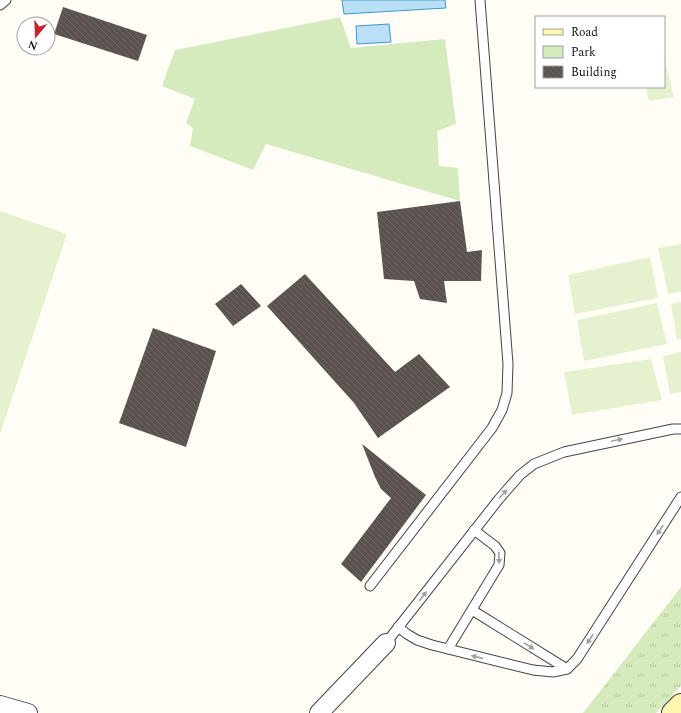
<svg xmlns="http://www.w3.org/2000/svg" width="681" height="713" font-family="Spectral,serif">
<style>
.grass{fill:url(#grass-tufts)}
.park{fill:#d5ebbd}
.pitch{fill:#e6f2cf}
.water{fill:#b9e0f7;stroke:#3f96cf}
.building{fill:url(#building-back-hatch)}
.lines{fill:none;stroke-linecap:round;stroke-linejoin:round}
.lane-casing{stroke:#444;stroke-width:11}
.street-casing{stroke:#444;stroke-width:20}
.secondary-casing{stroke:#333;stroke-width:24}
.lane{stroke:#fff;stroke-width:9}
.street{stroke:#fff;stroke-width:18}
.secondary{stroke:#fff6b0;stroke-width:22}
.oneway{fill:#a0a0a0}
</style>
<defs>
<pattern id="grass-tufts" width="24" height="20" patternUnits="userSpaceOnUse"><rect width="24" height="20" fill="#d5ebbd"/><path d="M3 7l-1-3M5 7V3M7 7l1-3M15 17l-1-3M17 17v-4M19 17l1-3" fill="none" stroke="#b6c8a1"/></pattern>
<pattern id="building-back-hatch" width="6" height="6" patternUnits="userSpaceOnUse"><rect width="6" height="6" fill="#5a524d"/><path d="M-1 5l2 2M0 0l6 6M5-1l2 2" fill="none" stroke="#6d6662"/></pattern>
</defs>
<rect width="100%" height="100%" fill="#fffdf5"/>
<!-- grass -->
<path class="grass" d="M681,587V686L656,713H583Z"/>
<!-- park -->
<path class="park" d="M340,17L351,48L445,39L456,124L437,131L439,166L458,168L460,201L266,144L253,170L190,146L193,128L186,123L195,99L162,86L175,50Z"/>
<!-- pitch -->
<g class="pitch">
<path d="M664,56L674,97L649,101L646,87H664Z"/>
<path d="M0,211L67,234L0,434Z"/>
<path d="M681,244V292L668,294L658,248Z"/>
<path d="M650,257L658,298L575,314L568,275Z"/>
<path d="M681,302V339L677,340L671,304Z"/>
<path d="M657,303L667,344L584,361L577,320Z"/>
<path d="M681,352V392L670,394L663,356Z"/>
<path d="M651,359L662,400L572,415L564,372Z"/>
</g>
<!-- water -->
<g class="water">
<path d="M342,0H445L446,8L344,14Z"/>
<path d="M389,24L391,42L357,44L356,26Z"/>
</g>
<!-- building -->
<g class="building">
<path d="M63,7L147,35L138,61L54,34Z"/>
<path d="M460,201L467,252L482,250L481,281H444L447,303L420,299L414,281L384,279L377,212Z"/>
<path d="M305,274L395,372L419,354L450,387L378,438L354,403L267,306Z"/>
<path d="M241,284L261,306L233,326L215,304Z"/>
<path d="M153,328L216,351L186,447L119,423Z"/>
<path d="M362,444L426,495L361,582L341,564L391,498L381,489L375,477Z"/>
</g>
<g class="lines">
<!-- lane casing -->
<g class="lane-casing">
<g id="lane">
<path d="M0,5L6,0"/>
<path d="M370,586L492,428L502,410L507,393L508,364L480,0"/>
<path d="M472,610L567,669"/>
<path d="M398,627L407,634L417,640L432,645L533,670L553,672L567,669L577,659L681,497"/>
<path d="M386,643L499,499L520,475L534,464L564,452L673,429H681"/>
<path d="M448,649L499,565L500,553L495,546L474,530"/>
</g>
</g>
<!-- street casing -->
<g class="street-casing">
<g id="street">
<path d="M0,705L28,713"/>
<path d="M319,713L386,643"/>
</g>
</g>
<!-- secondary casing -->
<g class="secondary-casing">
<path id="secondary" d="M673,713L681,705"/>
</g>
<!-- lane -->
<use href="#lane" class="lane"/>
<!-- street -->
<use href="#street" class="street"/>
<!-- secondary -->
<use href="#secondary" class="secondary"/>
</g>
<!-- one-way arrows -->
<defs><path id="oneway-solid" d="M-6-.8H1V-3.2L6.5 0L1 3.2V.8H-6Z"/></defs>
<g class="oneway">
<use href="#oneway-solid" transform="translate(617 440) rotate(-12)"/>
<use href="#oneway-solid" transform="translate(503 494) rotate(-48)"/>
<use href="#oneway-solid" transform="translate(660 530) rotate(123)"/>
<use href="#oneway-solid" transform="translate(499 558) rotate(87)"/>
<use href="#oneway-solid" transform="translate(423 596) rotate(-52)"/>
<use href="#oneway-solid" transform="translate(590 639) rotate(123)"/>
<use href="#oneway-solid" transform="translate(529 646) rotate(32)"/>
<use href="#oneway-solid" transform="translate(477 657) rotate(-167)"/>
</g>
<!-- legend -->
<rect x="535" y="16" width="130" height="72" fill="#ffffff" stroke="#a0a0a0"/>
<rect x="543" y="29" width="20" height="6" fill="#fff6b0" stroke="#a0a0a0"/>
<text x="571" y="36" font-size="12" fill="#111111">Road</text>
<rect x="543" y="46" width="20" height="12" fill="#d5ebbd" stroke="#a0a0a0"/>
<text x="571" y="56" font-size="12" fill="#111111">Park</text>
<rect x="543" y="66" width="20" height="12" fill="url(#building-back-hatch)" stroke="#a0a0a0"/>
<text x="571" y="76" font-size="12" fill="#111111">Building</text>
<!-- north arrow -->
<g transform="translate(36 36) rotate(199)"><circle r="19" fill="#ffffff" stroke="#a0a0a0"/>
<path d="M0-3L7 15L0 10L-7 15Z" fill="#c4262e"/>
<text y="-6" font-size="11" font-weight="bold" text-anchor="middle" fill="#111111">N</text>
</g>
</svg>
